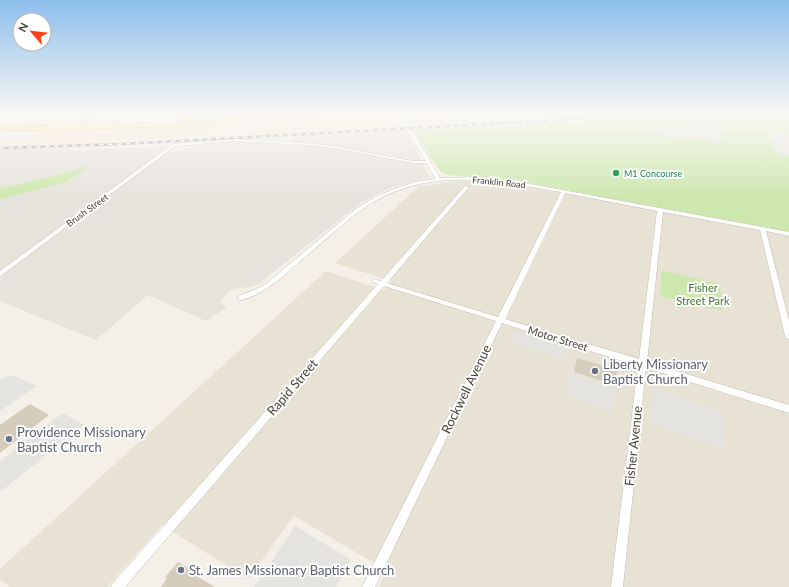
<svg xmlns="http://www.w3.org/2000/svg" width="789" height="587" font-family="Lato,sans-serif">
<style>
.residential{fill:#e8e2d5}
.commercial{fill:#f6e8d2}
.industrial{fill:#e6e2dc}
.green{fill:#cde8af}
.parking{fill:#e5e3df}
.building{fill:#d5ccbc}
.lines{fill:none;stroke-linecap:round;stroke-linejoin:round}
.street-casing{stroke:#c2bbac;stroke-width:1}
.primary-casing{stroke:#e5c364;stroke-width:2}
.street{fill:#fff;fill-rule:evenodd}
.primary{fill:#ffe495;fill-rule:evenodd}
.rail-casing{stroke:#969696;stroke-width:2.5}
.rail{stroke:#fff;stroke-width:1.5;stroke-dasharray:4.5;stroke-linecap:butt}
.leisure-dot{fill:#2e9e5b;stroke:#fff;stroke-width:1.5}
.worship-dot{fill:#6b7280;stroke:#fff;stroke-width:1.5}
.labels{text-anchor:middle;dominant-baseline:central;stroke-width:4;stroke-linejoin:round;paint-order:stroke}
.far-leisure-label{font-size:9px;fill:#27864d;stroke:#fff;text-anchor:start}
.far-street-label{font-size:9px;fill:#474136;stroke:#fff}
.park-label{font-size:11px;fill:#447a28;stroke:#fff}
.street-label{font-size:11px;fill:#474136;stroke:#fff}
.near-worship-label{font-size:13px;fill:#5b616d;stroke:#fff;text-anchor:start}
.near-street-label{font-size:13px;fill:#474136;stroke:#fff}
</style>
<rect width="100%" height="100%" fill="#f4f0e7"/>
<!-- residential -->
<g class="residential">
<path d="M186,114H263L210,118Z"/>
<path d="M459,181L503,182L535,187L789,236V587H379L386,570L294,516L248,579L162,525L107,587H11L0,580V569L326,271L384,290L391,281L335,263L417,188L415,187Z"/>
</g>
<!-- commercial -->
<g class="commercial">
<path d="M0,114H126L110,121L70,124L0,117Z"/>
<path d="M402,114H603L407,126Z"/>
<path d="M388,115L396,126L236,135L274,121Z"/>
<path d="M213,124L220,130L192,137L50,142H18L37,131Z"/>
</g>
<!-- industrial -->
<path class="industrial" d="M403,130L408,135L430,177L390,188L363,201L258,284L251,287L238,288L228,292L222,299L221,302L226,308L206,321L148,295L96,340L0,301V199L67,182L89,167L0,189V149L76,148L73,151L89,150L176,146L168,153L205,144L229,141L290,144L294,136Z"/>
<!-- green -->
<g class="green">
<path d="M645,114H789V233L515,180L447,175L439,170L413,130L569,122Z"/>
<path d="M91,166L67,182L0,199V189Z"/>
<path d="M662,270L720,284L722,311L660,296Z"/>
</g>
<!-- parking -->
<g class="parking">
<path d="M87,114H107L115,115L85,122H67Z"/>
<path d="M706,124L714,125L724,141L717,142L643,132V130Z"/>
<path d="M766,131L789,133V156L776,154Z"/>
<path d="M513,330L568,347L564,359L508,341Z"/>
<path d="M570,373L616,388L612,411L564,394Z"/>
<path d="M12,375L37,386L0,411V379Z"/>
<path d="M654,389L721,411L724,449L651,424Z"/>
<path d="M63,413L84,425L0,492V461Z"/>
<path d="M295,526L351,560L336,587H254Z"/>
</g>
<!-- building -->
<g class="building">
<path d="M577,358L617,370L615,385L574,372Z"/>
<path d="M30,404L49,415L0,453V425Z"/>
<path d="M178,562L200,575L198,577L215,587H161L167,578L165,577Z"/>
</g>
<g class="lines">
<!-- street casing -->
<g class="street-casing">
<g id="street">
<path d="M125,114H130C101,132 66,126 33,123L24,124L0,121V119C15,121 29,121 43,122C71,124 100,128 125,114Z"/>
<path d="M394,114H398L402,122L416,137L440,178L478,177L519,182L789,232V236L766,231L789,321V339L786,338L785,336L760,230L663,212L647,362L789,405V413L646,368L623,587H611L638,366L502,323L375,587H362L496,321L384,286L125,587H111L113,583L378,284L372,282L371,281L372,280L374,279L381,281L465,186L469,187L387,283L498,317L561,192C501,181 433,168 377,200C354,213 334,233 313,250C292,268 270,292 242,300H239L238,298L239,296L263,286L357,208L375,197L394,189L415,182L436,179L427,163H413L333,148L305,145L236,141L175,146L2,275L0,276V271L173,144L236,139L305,143L333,146L413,161H426L412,138L399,123ZM565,193L657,211L639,359L505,319Z"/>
</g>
</g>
<!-- primary casing -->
<g class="primary-casing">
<g id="primary">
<path d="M166,114H182L195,118L192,120Z"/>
<path d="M308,114H349L180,126L0,131V127L180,122Z"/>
</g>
</g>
<!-- street -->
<use href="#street" class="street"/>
<!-- primary -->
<use href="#primary" class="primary"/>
<!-- rail casing -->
<g class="rail-casing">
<path id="rail" d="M0,148L121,144L544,121L630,114"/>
</g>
<!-- rail -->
<use href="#rail" class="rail"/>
</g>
<!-- sky -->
<linearGradient id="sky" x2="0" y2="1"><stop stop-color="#8cbeec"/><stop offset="0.58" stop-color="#faf8f4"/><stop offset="1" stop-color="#faf8f4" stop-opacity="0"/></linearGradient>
<rect width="789" height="197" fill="url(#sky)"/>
<!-- markers -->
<circle class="leisure-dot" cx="616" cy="173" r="4"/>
<g class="worship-dot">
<circle cx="595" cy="371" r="4"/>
<circle cx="9" cy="439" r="4"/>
<circle cx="181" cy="570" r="4"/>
</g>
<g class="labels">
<!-- far-leisure labels -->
<g class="far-leisure-label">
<text x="624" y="173">M1 Concourse</text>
</g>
<!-- far-street labels -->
<g class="far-street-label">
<text transform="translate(499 182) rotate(6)">Franklin Road</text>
<text transform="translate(87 210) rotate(-36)">Brush Street</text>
</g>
<!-- park labels -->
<g class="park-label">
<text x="703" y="287">Fisher<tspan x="703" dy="13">Street Park</tspan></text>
</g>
<!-- street labels -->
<g class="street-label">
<text transform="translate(558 338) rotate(17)">Motor Street</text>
</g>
<!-- near-worship labels -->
<g class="near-worship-label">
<text x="603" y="364">Liberty Missionary<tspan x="603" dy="15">Baptist Church</tspan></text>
<text x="17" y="432">Providence Missionary<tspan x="17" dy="15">Baptist Church</tspan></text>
<text x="189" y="570">St. James Missionary Baptist Church</text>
</g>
<!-- near-street labels -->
<g class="near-street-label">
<text transform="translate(292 387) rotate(-49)">Rapid Street</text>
<text transform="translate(466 389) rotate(-64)">Rockwell Avenue</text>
<text transform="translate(633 446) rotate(-84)">Fisher Avenue</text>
</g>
</g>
<!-- north arrow -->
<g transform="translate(32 32) rotate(298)"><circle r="19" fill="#ffffff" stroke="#b5b3af"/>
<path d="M0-3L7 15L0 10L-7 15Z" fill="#fc4116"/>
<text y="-6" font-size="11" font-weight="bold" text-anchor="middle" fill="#474136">N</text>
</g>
</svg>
